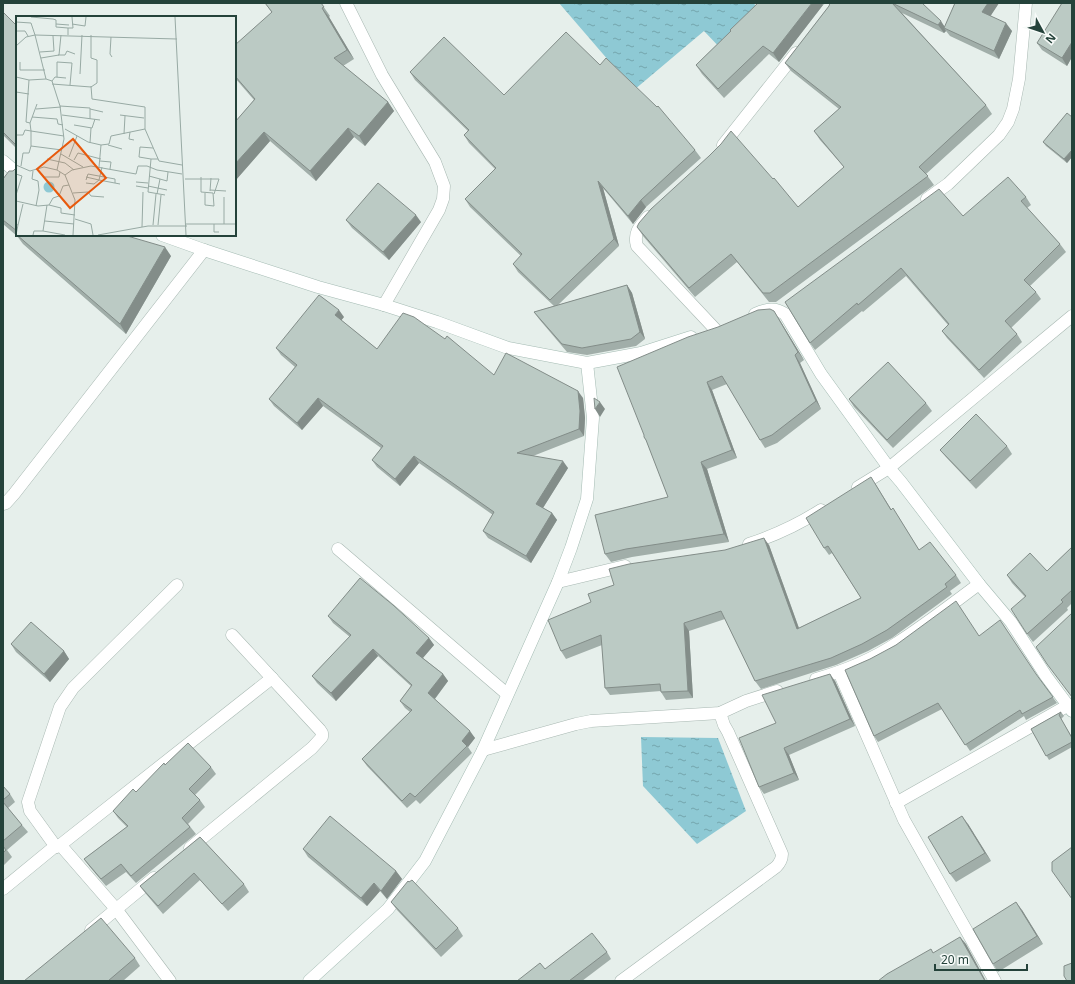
<svg xmlns="http://www.w3.org/2000/svg" width="1075" height="984" font-family="'Noto Sans',sans-serif">
<style>
.water{fill:url(#water-ripples)}
.lines{fill:none;stroke-linecap:round;stroke-linejoin:round}
.street-casing{stroke:#a8b8b2;stroke-width:13}
.secondary-casing{stroke:#a4bbb3;stroke-width:13}
.street{stroke:#fff;stroke-width:12}
.secondary{stroke:#fff;stroke-width:12}
.wall{fill:#a1aea9}
.shaded-wall{fill:#838d89}
.building{fill:#bbcac4;stroke:#838d89}
.inset-road{fill:none;stroke:#98aaa4;stroke-width:1}
.view{fill:#e8590c;fill-opacity:0.15;stroke:#e8590c;stroke-width:2}
.inset-edge{fill:none;stroke:#24423a;stroke-width:2}
</style>
<defs>
<pattern id="water-ripples" width="26" height="14" patternUnits="userSpaceOnUse"><rect width="26" height="14" fill="#8ec9d4"/><path d="M2 4q2-2 4 0t4 0M15 11q2-2 4 0t4 0" fill="none" stroke="#74a5ad"/></pattern>
</defs>
<rect width="100%" height="100%" fill="#e6efeb"/>
<!-- water -->
<g class="water">
<path d="M559,3H754L758,12L725,53L704,31L634,90Z"/>
<path d="M641,737L718,738L746,811L697,844L643,786Z"/>
</g>
<g class="lines">
<!-- street casing -->
<g class="street-casing">
<g id="street">
<path d="M346,3L382,75L435,162L444,186L443,199L439,210L384,305"/>
<path d="M723,145L796,53"/>
<path d="M927,199L948,184L999,135L1008,122L1013,109L1019,79L1026,3"/>
<path d="M648,217C640,226 633,233 637,246L715,329"/>
<path d="M858,487L889,468L1072,316"/>
<path d="M3,504L6,503L14,494L204,250"/>
<path d="M749,544C776,535 796,526 821,510"/>
<path d="M338,549L507,694"/>
<path d="M558,582L625,566"/>
<path d="M839,672L904,820L995,981"/>
<path d="M816,679C844,671 872,660 897,643C925,625 952,604 979,584"/>
<path d="M483,750L576,724L591,721L720,713L746,701L777,691"/>
<path d="M896,803L1067,706"/>
<path d="M59,846L272,678"/>
<path d="M56,847L30,811L28,802L60,707L73,688L177,585"/>
<path d="M190,848L312,748L322,737V733L320,730L232,635"/>
<path d="M3,889L53,848L59,846L63,848L116,909L170,981"/>
<path d="M91,930L154,878"/>
<path d="M621,981L776,867C780,863 782,860 782,854L728,732L724,725L720,713"/>
</g>
</g>
<!-- secondary casing -->
<g class="secondary-casing">
<g id="secondary">
<path d="M3,161L17,173"/>
<path d="M162,235L204,250L318,287L384,305L437,322L508,348L587,363L641,353L691,337"/>
<path d="M755,314C767,309 775,307 785,314L821,374L889,468L901,482L979,584L1011,622L1046,676L1072,711"/>
<path d="M309,981L388,909L425,861L483,750L558,582L571,548L587,499L593,418L587,363"/>
</g>
</g>
<!-- street -->
<use href="#street" class="street"/>
<!-- secondary -->
<use href="#secondary" class="secondary"/>
</g>
<!-- wall -->
<g class="wall">
<path d="M265,3H321L330,16L329,17L354,59L343,66L388,102L394,111L365,146L354,137L316,181L270,141L235,181V122L254,100L235,78V45L272,13Z"/>
<path d="M758,3H826L823,5L779,62L769,54L724,98L702,74L696,65L731,31Z"/>
<path d="M922,3L945,27L955,3H999L990,16L1012,31L999,59L950,36L946,31L944,33L902,13L986,105L992,114L926,174L934,185L776,302H769L737,262L695,297L643,236L637,227L773,179L798,207L844,167L820,140L814,131L839,109L791,71L785,63L829,6Z"/>
<path d="M1072,3V57L1067,66L1042,50L1037,43Z"/>
<path d="M3,12L17,26V149L3,135Z"/>
<path d="M600,65L695,150L701,158L646,207L633,224L603,188L619,246L558,305L627,285L632,293L645,339L636,346L587,355L567,352L539,319L534,312L554,306L518,272L513,264L521,256L470,207L465,199L495,169L469,143L464,135L468,131L415,80L410,72L504,95Z"/>
<path d="M1072,117V157L1067,163L1046,146L1043,142Z"/>
<path d="M17,167V235L171,256L126,334L23,244L17,236L3,224V179L16,168Z"/>
<path d="M1026,197L1031,205L1027,208L1060,244L1066,252L1030,286L1036,292L1041,299L1011,328L1017,334L1022,342L984,378L947,338L942,331L948,325L906,276L863,312L862,311L815,350L810,343L785,302L963,216Z"/>
<path d="M346,220L421,222L389,260L352,228Z"/>
<path d="M344,317L341,320L377,349L494,375L583,398L585,418L584,436L533,456L568,468L543,508L552,513L557,520L531,563L488,538L483,531L493,515L419,463L400,486L377,467L372,460L381,448L323,406L302,430L274,406L269,399L295,367L281,355L276,348Z"/>
<path d="M779,319L804,360L800,363L821,409L777,443L765,448L760,440L727,384L712,390L737,458L707,469L729,542L632,557L611,562L605,554L668,497L647,442L644,437Z"/>
<path d="M849,399L926,403L932,411L893,448L854,407Z"/>
<path d="M1007,446L1012,454L976,489L946,457L940,450Z"/>
<path d="M876,485L891,510L898,516L919,550L956,575L961,583L950,591L952,594L892,638L868,651L836,665L761,689L755,681L725,619L689,631L693,698L666,700L661,692V691L610,695L605,688L602,645L566,659L561,651L769,545L799,628L861,598L832,553L829,555L824,548Z"/>
<path d="M1072,547V603L1067,608L1068,610L1033,642L1027,634L1025,597L1012,583L1007,575L1047,571Z"/>
<path d="M328,616L429,638L434,645L423,658L443,674L448,681L435,699L475,738L468,747L472,753L420,804L416,800L407,808L367,766L362,759L410,712L405,708L400,701L411,686L378,656L336,701L317,683L312,676L350,637L333,623Z"/>
<path d="M979,636L1038,677L1057,703L1026,720L1024,716L970,751L942,709L878,742L874,736Z"/>
<path d="M11,644L64,651L69,659L50,682L16,652Z"/>
<path d="M835,681L855,726L789,755L799,780L764,794L759,787L776,723Z"/>
<path d="M1061,712L1064,716L1061,719L1072,737V747L1049,760L1031,729Z"/>
<path d="M165,765L211,767L216,774L195,795L200,800L205,807L188,824L196,834L136,883L126,872L106,886L89,866L84,859L127,827L118,818L113,811L136,792Z"/>
<path d="M3,786L10,794L15,802L8,808L22,825L28,832L7,850L12,857L3,866Z"/>
<path d="M968,824L991,861L956,882L950,874Z"/>
<path d="M200,837L244,884L249,892L228,911L200,880L163,914L146,894L140,886Z"/>
<path d="M303,849L396,871L402,879L387,899L380,891L367,906L308,857Z"/>
<path d="M409,882L458,928L463,936L441,957L397,910L391,902Z"/>
<path d="M1022,910L1043,944L998,972L993,964Z"/>
<path d="M607,952L611,959L582,981H517L545,969Z"/>
<path d="M135,958L140,966L123,981H24Z"/>
</g>
<!-- shaded-wall -->
<g class="shaded-wall">
<path d="M812,3H821L823,5L779,62L773,53Z"/>
<path d="M988,3H999L988,20L982,12Z"/>
<path d="M322,8L329,17L354,59L347,50Z"/>
<path d="M941,21L946,29L944,28L946,31L944,33L938,25Z"/>
<path d="M1006,23L1012,31L999,59L994,51Z"/>
<path d="M1072,42V57L1067,66L1062,58Z"/>
<path d="M388,102L394,111L365,146L359,136Z"/>
<path d="M348,128L354,137L316,181L310,171Z"/>
<path d="M264,132L270,141L235,181V164Z"/>
<path d="M1072,150V157L1067,163L1064,159Z"/>
<path d="M598,181L603,188L619,246L614,239Z"/>
<path d="M641,200L646,207L633,224L628,216Z"/>
<path d="M416,215L421,222L389,260L383,252Z"/>
<path d="M165,247L171,256L126,334L120,324Z"/>
<path d="M627,285L632,293L645,339L640,332Z"/>
<path d="M339,310L344,317L340,322L335,315Z"/>
<path d="M774,311L779,319L804,360L798,352Z"/>
<path d="M795,355L800,363L821,409L816,401Z"/>
<path d="M707,382L712,390L737,458L732,450Z"/>
<path d="M578,391L583,398L585,418L584,436L579,429Z"/>
<path d="M318,398L323,406L302,430L297,423Z"/>
<path d="M600,402L605,409L600,417L595,409Z"/>
<path d="M414,456L419,463L400,486L395,479Z"/>
<path d="M563,461L568,468L541,511L536,504Z"/>
<path d="M701,462L707,469L729,542L724,534Z"/>
<path d="M871,477L896,517L891,510Z"/>
<path d="M552,513L557,520L531,563L526,556Z"/>
<path d="M764,538L769,545L802,637L797,629Z"/>
<path d="M684,623L689,631L693,698L688,691Z"/>
<path d="M429,638L434,645L421,660L416,653Z"/>
<path d="M373,649L378,656L336,701L331,693Z"/>
<path d="M64,651L69,659L50,682L44,674Z"/>
<path d="M443,674L448,681L433,701L428,693Z"/>
<path d="M830,674L835,681L855,726L850,719Z"/>
<path d="M470,731L475,738L468,747L462,741Z"/>
<path d="M784,748L789,755L799,780L794,773Z"/>
<path d="M962,816L968,824L991,861L985,853Z"/>
<path d="M396,871L402,879L387,899L381,891Z"/>
<path d="M374,883L380,891L367,906L361,898Z"/>
<path d="M1016,902L1022,910L1043,944L1037,936Z"/>
<path d="M960,937L966,944L986,981H985Z"/>
</g>
<!-- building -->
<g class="building">
<path d="M265,3H321L324,7L322,8L347,50L334,58L388,102L359,136L348,128L310,171L264,132L235,164V122L255,99L235,76V45L272,12Z"/>
<path d="M758,3H812L773,53L763,46L718,89L696,65L731,31L730,30Z"/>
<path d="M830,3H922L941,21L938,25L892,3L986,105L919,167L928,176L770,293H763L731,254L689,288L637,227L639,223L651,209L709,156L721,144L731,131L773,179L774,178L798,207L844,167L814,131L841,107L785,63L829,6Z"/>
<path d="M955,3H988L982,12L1006,23L994,51L944,28Z"/>
<path d="M1062,3H1072V42L1062,58L1037,43Z"/>
<path d="M3,12L17,26V146L3,132Z"/>
<path d="M566,32L600,65L606,58L657,107L658,106L695,150L641,200L628,216L598,181L614,239L550,300L513,264L522,254L465,199L496,168L464,135L469,130L410,72L444,37L504,95Z"/>
<path d="M1067,113L1072,117V150L1064,159L1043,142Z"/>
<path d="M17,167V231L3,220V179L9,171H13Z"/>
<path d="M1008,177L1026,197L1021,201L1060,244L1024,280L1036,292L1005,321L1017,334L979,370L942,331L949,324L901,268L858,305L857,303L810,343L785,302L939,189L963,216Z"/>
<path d="M378,183L416,215L383,252L346,220Z"/>
<path d="M17,235H124L165,247L120,324Z"/>
<path d="M627,285L640,332L631,339L582,348L562,344L534,312Z"/>
<path d="M319,295L339,310L335,315L377,349L403,313L414,317L445,339L447,336L494,375L506,353L578,391L580,411L579,429L517,453L563,461L536,504L552,513L526,556L483,531L494,512L414,456L395,479L372,460L383,446L318,398L297,423L269,399L297,365L276,348Z"/>
<path d="M770,309L774,311L798,352L795,355L816,401L772,435L760,440L722,376L707,382L732,450L701,462L724,534L626,549L605,554L595,515L668,497L646,440L644,437V435L617,367L688,337L718,327L758,310Z"/>
<path d="M888,362L926,403L887,440L849,399Z"/>
<path d="M594,398L600,402L595,409Z"/>
<path d="M976,414L1007,446L970,481L940,450Z"/>
<path d="M871,477L891,510L893,508L919,550L930,542L956,575L945,584L947,587L887,630L862,644L831,658L755,681L721,611L684,623L688,691L661,692L660,684L605,688L601,635L561,651L548,620L591,602L588,594L614,585L609,569L629,564L725,550L764,538L797,629L861,598L828,546L824,548L806,518Z"/>
<path d="M1072,547V590L1061,600L1063,602L1027,634L1011,609L1026,596L1007,575L1030,553L1047,571Z"/>
<path d="M360,578L393,605L429,638L416,653L443,674L428,693L470,731L462,741L467,746L415,797L410,793L402,801L362,759L412,710L400,701L412,685L373,649L331,693L312,676L351,635L328,616Z"/>
<path d="M956,601L979,636L1000,620L1036,674L1053,697L1022,714L1020,710L965,745L938,703L874,736L845,670L870,659L896,645Z"/>
<path d="M1072,613V697L1047,664L1036,647Z"/>
<path d="M31,622L64,651L44,674L11,644Z"/>
<path d="M830,674L850,719L784,748L794,773L759,787L739,738L776,723L762,695Z"/>
<path d="M1061,712L1059,715L1072,738V742L1046,756L1031,729Z"/>
<path d="M188,743L211,767L189,789L200,800L182,818L190,827L131,876L121,864L101,879L84,859L128,826L113,811L133,789L136,792L164,763L165,765Z"/>
<path d="M3,786L10,794L3,800Z"/>
<path d="M3,802L22,825L3,841Z"/>
<path d="M330,816L396,871L381,891L374,883L361,898L303,849Z"/>
<path d="M962,816L985,853L950,874L928,837Z"/>
<path d="M200,837L244,884L222,904L194,873L158,906L140,886Z"/>
<path d="M3,846L6,850L3,853Z"/>
<path d="M1072,847V899L1052,871V862Z"/>
<path d="M412,880L458,928L436,949L391,902L408,881L409,882Z"/>
<path d="M1016,902L1037,936L993,964L973,929Z"/>
<path d="M101,918L135,958L108,981H24Z"/>
<path d="M592,933L607,952L569,981H517L540,963L545,969Z"/>
<path d="M960,937L985,981H878L887,974L931,949L933,953Z"/>
<path d="M1072,963V981H1067L1064,976V966Z"/>
</g>
<!-- overview -->
<g transform="translate(16 16)">
<rect width="220" height="220" fill="#e6efeb"/>
<path d="M27.5 171a5.5 5.5 0 1 1 11 0a5.5 5.5 0 1 1-11 0Z" fill="#8ec9d4"/>
<path class="inset-road" d="M15,1L37,3L40,4V11L52,12M159,1L170,219M0,6L15,7L19,19L10,21L0,30M40,8L53,9M56,8L69,10L70,1M0,15H9L12,20M52,19V12H57L56,1M95,21L94,38L96,41M24,36L38,35L37,20M42,39H49L51,35L59,38M25,42L43,39L45,19M4,46V54H29M64,58L66,19M0,61L13,64L30,63M41,61V46L56,47L54,69M13,64L10,106L14,107L15,115L48,120M36,65L39,61L50,62M36,68L75,71L81,67V44L75,42V19M75,70L76,83L129,91V113L143,145L166,149M0,76L13,78M44,90L74,92V103M20,93L45,91M74,93L87,96M46,99L84,104M104,99L128,102M16,101L41,103L42,108L47,109M14,107L21,88M58,109L76,112L79,103M49,113L72,126L85,129M114,116L113,123L118,124M108,118L109,100M0,119H7L9,114L15,115V130L46,134M74,127L75,112M92,129L106,133M45,138L67,151M53,141L61,120M31,143L49,147L58,154M135,143L123,141L124,131L137,132M142,143H135L132,176L149,179M58,144L62,137L85,143M84,145L95,146L94,153M0,149L14,155L28,151L41,154M5,150L7,137H13L15,130M83,151L85,129L93,128L95,120L129,113M86,151L83,164L104,168M17,155L16,163L22,165L23,174L20,190M0,158L6,160L0,179M49,159L56,154L75,150L120,158L122,150H131L141,154L166,158M133,160L144,163L141,178M29,161H43L44,156M70,161L83,164M185,161V176L197,177L198,190L189,189V177M144,163L151,165L152,156M169,163H203L198,178M70,164L72,158L99,163V167M120,166L132,167M70,167L78,168L83,164M120,170L132,172M132,170L151,174M194,174L210,175M194,175L195,162M57,177L72,176L75,180L88,181M0,185L22,190L33,189L37,182L43,180L47,170L53,169M31,189L27,215L49,219M33,189L45,192V197L59,199M59,203L75,208L77,219M29,205L58,208M0,208L2,209L0,219M170,208H220M198,208V216H203M208,208V181M2,209L7,188M137,209L140,178M142,209L145,179M126,211L127,176M17,219L18,215H27M57,219L59,184L49,159L41,154L48,123L44,90L36,65L30,63L19,19L161,23M82,219L132,210H171"/>
<path class="view" d="M57,123L90,162L54,192L21,153Z"/>
<rect width="220" height="220" class="inset-edge"/>
</g>
<!-- border -->
<rect width="1075" height="984" fill="none" stroke="#24423a" stroke-width="8"/>
<!-- north arrow -->
<g transform="translate(1043 32) rotate(130)" stroke="#f7fbf9" stroke-width="3" paint-order="stroke">
<path d="M0-3L7 15L0 10L-7 15Z" fill="#24423a"/>
<text y="-6" font-size="11" font-weight="bold" text-anchor="middle" fill="#24423a">N</text>
</g>
<!-- scale -->
<path d="M935 964v6h92v-6" fill="none" stroke="#24423a" stroke-width="2"/>
<text x="941" y="964" font-size="12" fill="#24423a" stroke="#f7fbf9" stroke-width="3" paint-order="stroke">20 m</text>
</svg>
